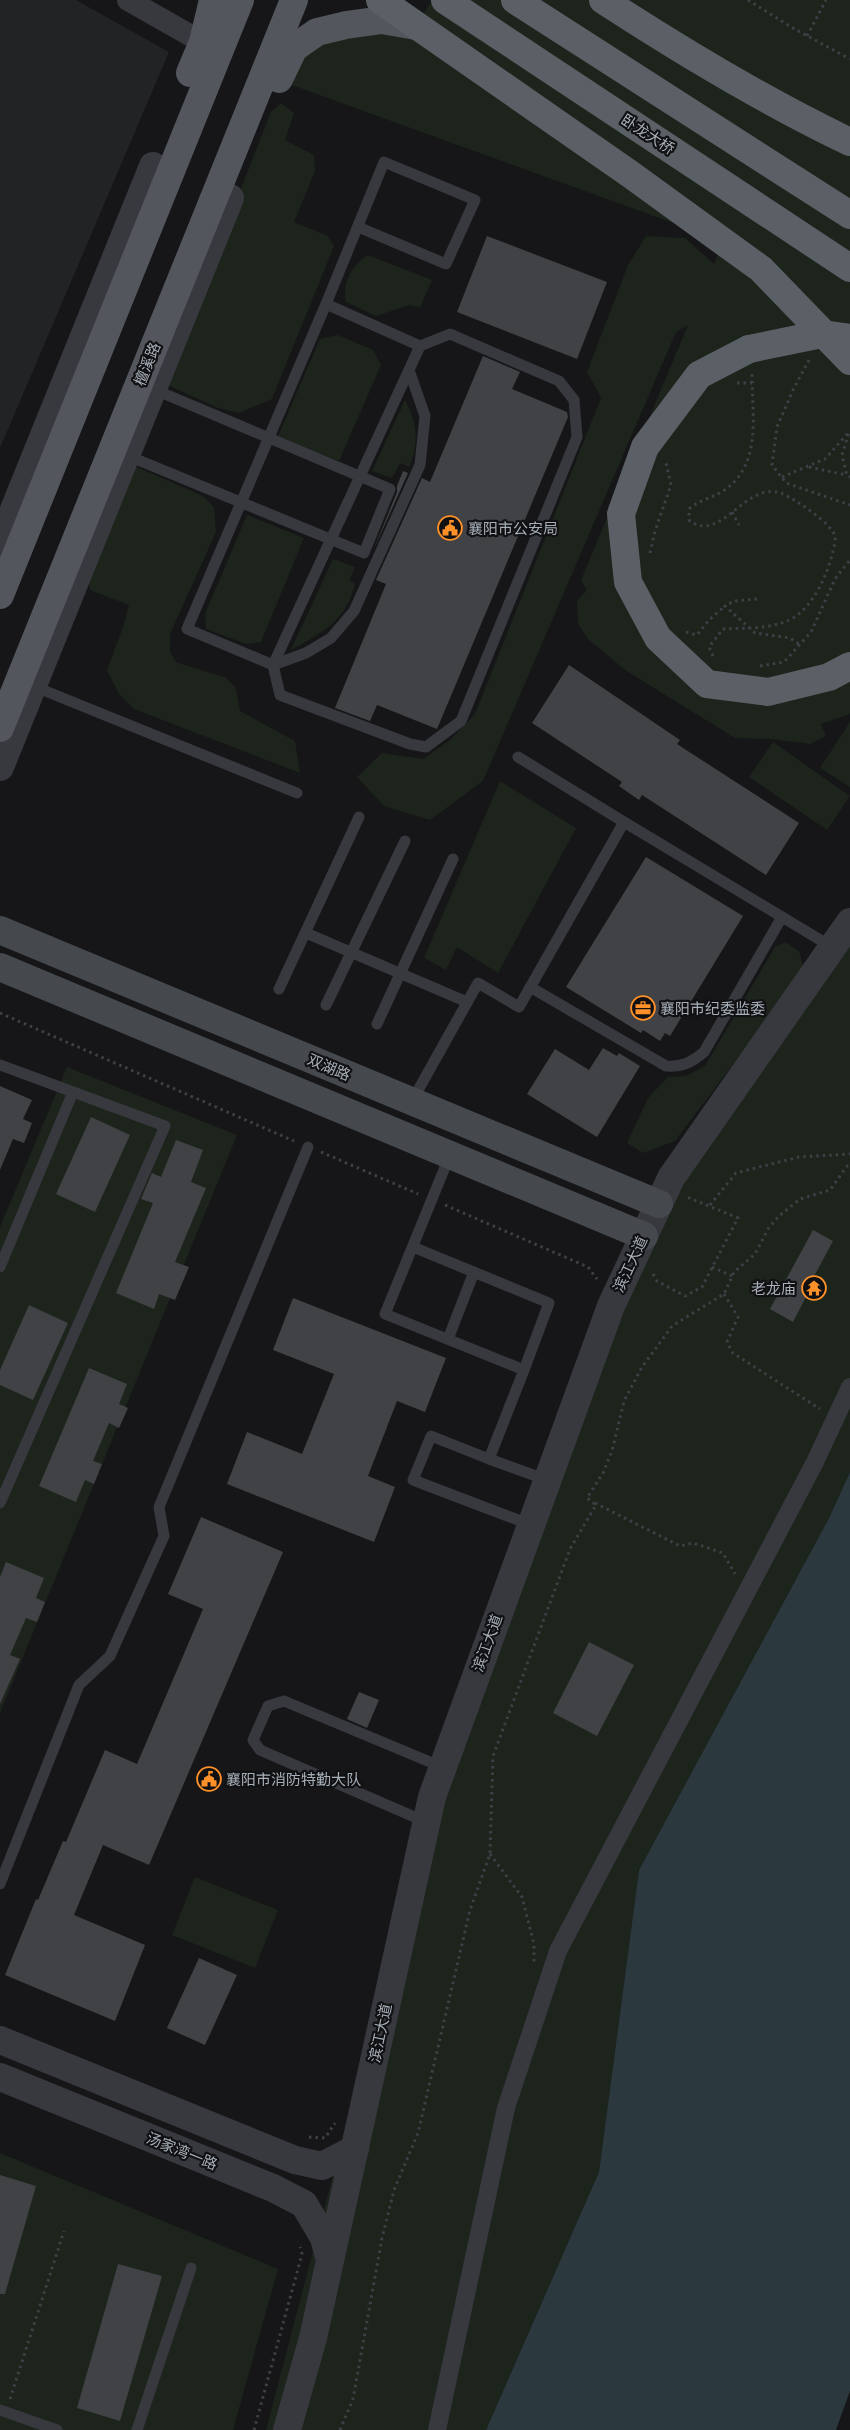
<svg xmlns="http://www.w3.org/2000/svg" width="850" height="2430" font-family="'IBM Plex Sans','Noto Sans SC',sans-serif">
<style>
.built{fill:#222325}
.green{fill:#1c241c}
.water{fill:#2b383d}
.building{fill:#404245}
.lines{fill:none;stroke-linecap:round;stroke-linejoin:round}
.path{stroke:#3d4045;stroke-width:3;stroke-dasharray:2.5 4;stroke-linecap:butt}
.service{stroke:#37393e;stroke-width:11}
.pedestrian{stroke:#37393e;stroke-width:18}
.minor{stroke:#37393e;stroke-width:22}
.tertiary{stroke:#37393e;stroke-width:28}
.secondary{stroke:#45494e;stroke-width:28}
.primary{stroke:#53575d;stroke-width:28}
.trunk{stroke:#5a6066;stroke-width:28}
.trunk-bridge{stroke:#5a6066;stroke-width:28}
.labels{text-anchor:middle;dominant-baseline:central;stroke-width:4.5;stroke-linejoin:round;paint-order:stroke}
.street-label{font-size:15px;fill:#a7b0b9;stroke:#111113}
.poi-label{font-size:15px;fill:#a7b0b9;stroke:#111113;text-anchor:start}
</style>
<rect width="100%" height="100%" fill="#161618"/>
<!-- built -->
<path class="built" d="M0,0H76L169,52L0,448Z"/>
<!-- green -->
<g class="green">
<path d="M432,0H850V714L821,724L826,736L810,744L771,739L735,738L625,670L588,639L578,624L577,601L587,590L581,580L688,325L676,332L483,781L430,820L384,806L357,777L382,753L423,759L450,740L475,714L601,398L587,372L628,265L646,236L685,238L714,264L723,241L278,80L294,48L416,26Z"/>
<path d="M281,103L294,113L285,140L314,155L315,171L294,222L328,236L334,246L272,399L239,413L218,408L170,386L168,374L271,112Z"/>
<path d="M368,255L432,280L420,308L410,305L376,316L346,302C342,282 352,265 368,255Z"/>
<path d="M338,335L373,350L381,365L339,461L278,436L320,339Z"/>
<path d="M405,400C417,424 420,442 409,467L400,463L392,478L372,471Z"/>
<path d="M137,467L203,496L214,507L216,532L170,634V652L176,662L226,678L236,688L240,711L295,741L300,773L134,709L119,694L107,670L123,627L129,605L90,590L87,577L128,472Z"/>
<path d="M247,515L304,538L261,642L246,644L206,629L205,614Z"/>
<path d="M333,559L355,567L349,581L355,583C348,619 321,634 291,650Z"/>
<path d="M850,722V787L820,768Z"/>
<path d="M773,742L850,796L827,830L749,777Z"/>
<path d="M500,781L576,828L498,973L457,947L446,970L424,958Z"/>
<path d="M850,922V1472L829,1518L639,1870L599,2172L486,2430H266L432,1797L659,1204Z"/>
<path d="M785,942L799,951L803,966L790,989L675,1141L643,1153L627,1143L648,1098L668,1077L686,1076L705,1066L775,947Z"/>
<path d="M67,1067L237,1135L0,1713V1227Z"/>
<path d="M195,1877L278,1910L255,1968L172,1935Z"/>
<path d="M0,2153L278,2269L233,2430H0Z"/>
</g>
<!-- water -->
<path class="water" d="M850,1472V2391L836,2430H486L599,2172L639,1870L829,1518Z"/>
<!-- building -->
<g class="building">
<path d="M487,236L607,282L577,359L457,312Z"/>
<path d="M483,356L520,372L512,389L567,412L568,417L437,729L377,705L370,721L335,708L386,584L376,580L422,478L430,482Z"/>
<path d="M403,471L408,473L373,551L397,492V486Z"/>
<path d="M569,665L680,740L677,744L799,823L766,875L642,795L639,800L619,786L622,782L532,723Z"/>
<path d="M646,857L743,916L670,1036L665,1033L660,1041L643,1030L641,1033L566,987Z"/>
<path d="M603,1048L617,1056L619,1053L640,1066L597,1137L527,1094L555,1049L589,1070Z"/>
<path d="M0,1086L32,1100L23,1119L32,1123L24,1143L13,1139L0,1170Z"/>
<path d="M91,1117L130,1135L95,1212L56,1194Z"/>
<path d="M176,1140L203,1150L191,1182L206,1188L175,1262L189,1267L175,1300L159,1294L154,1309L116,1293L153,1203L141,1199L152,1173L161,1177Z"/>
<path d="M813,1230L833,1241L804,1295L806,1297L793,1322L770,1309Z"/>
<path d="M293,1298L446,1358L425,1412L397,1401L368,1476L395,1487L374,1542L227,1484L247,1432L302,1454L334,1374L273,1350Z"/>
<path d="M29,1305L68,1323L33,1400L0,1385V1370Z"/>
<path d="M89,1368L127,1384L119,1404L128,1408L119,1428L109,1423L93,1461L102,1464L94,1484L85,1480L76,1502L39,1486Z"/>
<path d="M201,1517L283,1552L149,1865L103,1845L74,1915L145,1945L115,2021L5,1975L36,1899L38,1900L63,1841L66,1842L105,1750L137,1764L203,1609L168,1594Z"/>
<path d="M6,1562L44,1578L36,1598L45,1602L37,1622L26,1618L10,1655L20,1659L0,1704V1577Z"/>
<path d="M589,1642L634,1665L597,1736L553,1713Z"/>
<path d="M359,1692L379,1700L367,1728L347,1719Z"/>
<path d="M199,1958L237,1975L205,2045L167,2028Z"/>
<path d="M0,2175L36,2186L5,2294H0Z"/>
<path d="M118,2264L162,2276L120,2421L77,2408Z"/>
</g>
<g class="lines">
<!-- path -->
<g class="path">
<path d="M748,0L791,27L850,59"/>
<path d="M807,36L826,0"/>
<path d="M809,360L793,390L777,427L772,465L786,483L850,505"/>
<path d="M737,383H752"/>
<path d="M809,467L847,475"/>
<path d="M782,477L825,459L849,432L842,455L847,476L850,477"/>
<path d="M732,512L739,525"/>
<path d="M650,553L655,531L671,485L666,463"/>
<path d="M757,599L734,601L725,606L755,633L790,638L800,645"/>
<path d="M686,632L697,635L709,620L725,606"/>
<path d="M713,656L709,647L723,629C744,628 768,629 787,621C812,611 828,574 833,551C834,546 836,540 835,536C831,523 796,500 783,494C746,478 721,546 689,520V509C700,499 714,498 726,489C762,463 752,413 752,374"/>
<path d="M760,666L784,662L811,632L835,579L850,560"/>
<path d="M0,1013L294,1141"/>
<path d="M321,1152L418,1194"/>
<path d="M445,1205L588,1267L597,1279"/>
<path d="M710,1205L736,1173L799,1157L850,1154"/>
<path d="M712,1267L732,1276"/>
<path d="M653,1274L657,1281L685,1296L702,1287L738,1218L687,1197"/>
<path d="M724,1294L738,1317L727,1342L733,1353L820,1409"/>
<path d="M595,1503L680,1546L693,1543L723,1553L735,1574"/>
<path d="M490,1854L522,1897L534,1944V1962"/>
<path d="M309,2137L325,2138L335,2123"/>
<path d="M10,2399L64,2231"/>
<path d="M254,2430L302,2254L300,2247"/>
<path d="M340,2430L353,2399L382,2238L394,2190L418,2133L470,1910L490,1854L493,1756L570,1549L596,1505L587,1498L603,1473L612,1451L624,1401L642,1367L672,1326L724,1294L734,1272L755,1254L768,1229L779,1216L800,1199L830,1190L850,1162"/>
</g>
<!-- service -->
<g class="service">
<path d="M326,304L420,346L273,665L187,629Z"/>
<path d="M326,304L384,162L475,200L446,264L358,227"/>
<path d="M409,370L425,416L420,465L354,611L331,638L306,653L273,665L280,695L410,744L426,747L461,721L577,437L574,400L559,381L450,334L420,346"/>
<path d="M126,455L364,553L390,489L153,389"/>
<path d="M33,686L297,793"/>
<path d="M518,757L624,822"/>
<path d="M306,933L467,1002"/>
<path d="M530,987L666,1066C682,1067 691,1063 704,1052L782,917"/>
<path d="M279,989L359,817"/>
<path d="M326,1005L405,841"/>
<path d="M377,1024L453,859"/>
<path d="M0,1065L165,1126L0,1503"/>
<path d="M412,1101L478,983L519,1007L624,822L832,947"/>
<path d="M450,1155L385,1314L524,1370L489,1459L431,1436L413,1480L531,1525"/>
<path d="M413,1247L549,1303L524,1370"/>
<path d="M0,1267L73,1092"/>
<path d="M448,1339L474,1272"/>
<path d="M489,1459L547,1480"/>
<path d="M426,1822L260,1750L253,1740L268,1706L284,1701L442,1767"/>
<path d="M0,1884L79,1685L110,1656L164,1536L159,1507L308,1147"/>
<path d="M0,2410L57,2430"/>
<path d="M137,2430L191,2268"/>
</g>
<!-- pedestrian -->
<path class="pedestrian" d="M437,2430L506,2108L558,1951L815,1462L850,1387"/>
<!-- minor -->
<path class="minor" d="M128,0L216,50"/>
<!-- tertiary -->
<g class="tertiary">
<path d="M0,544L153,166"/>
<path d="M0,767L230,198"/>
<path d="M0,2040L295,2160L322,2166L355,2149"/>
<path d="M0,2077L273,2188L304,2204L324,2238L330,2260"/>
<path d="M287,2430L313,2338L432,1797L611,1306L671,1178L850,922"/>
</g>
<!-- secondary -->
<g class="secondary">
<path d="M0,930L659,1204"/>
<path d="M0,967L644,1236"/>
</g>
<!-- primary -->
<g class="primary">
<path d="M190,73L203,42L213,0"/>
<path d="M279,79L294,48L317,32L346,25L382,20L416,26"/>
<path d="M0,595L240,0"/>
<path d="M0,728L294,0"/>
</g>
<!-- trunk -->
<g class="trunk">
<path d="M380,0L630,174L761,269L850,361"/>
<path d="M445,0L850,268"/>
<path d="M515,0L850,215"/>
<path d="M603,0C683,52 764,101 850,142"/>
<path d="M749,349L699,375L645,447L621,514L628,582L658,638L707,684L768,692L829,677L850,666"/>
</g>
<!-- trunk-bridge -->
<path class="trunk-bridge" d="M749,349L822,334L850,338"/>
</g>
<!-- icons -->
<defs>
<g id="civic-ring" transform="scale(1.25)"><circle r="9.5" fill="#111113" stroke="#ff9128" stroke-width="1.5"/><path d="M-.6-6.5H3V-4.5H.6V-3L4-1V1h2V6H-6V1h2V-1L-.6-3ZM-1.2 2.5V6h2.4V2.5Z" fill="#ff9128"/></g>
<g id="office-ring" transform="scale(1.25)"><circle r="9.5" fill="#111113" stroke="#ff9128" stroke-width="1.5"/><path d="M-6-3h4V-5.5h4V-3h4V5H-6ZM-1-4.5V-3h2v-1.5ZM-6 0V1H6V0Z" fill="#ff9128"/></g>
<g id="temple-ring" transform="scale(1.25)"><circle r="9.5" fill="#111113" stroke="#ff9128" stroke-width="1.5"/><path d="M0-6L5-2H3V0L6.5 2.5H4V6H1.5V3h-3V6H-4V2.5H-6.5L-3 0V-2H-5Z" fill="#ff9128"/></g>
</defs>
<g fill-rule="evenodd">
<use href="#civic-ring" x="450" y="528"/>
<use href="#office-ring" x="643" y="1008"/>
<use href="#temple-ring" x="814" y="1288"/>
<use href="#civic-ring" x="209" y="1779"/>
</g>
<g class="labels">
<!-- street labels -->
<g class="street-label">
<text transform="translate(648 134) rotate(33)">卧龙大桥</text>
<text transform="translate(147 364) rotate(-68)">檀溪路</text>
<text transform="translate(329 1067) rotate(23)">双湖路</text>
<text transform="translate(630 1264) rotate(-65)">滨江大道</text>
<text transform="translate(487 1643) rotate(-70)">滨江大道</text>
<text transform="translate(380 2033) rotate(-78)">滨江大道</text>
<text transform="translate(182 2151) rotate(22)">汤家湾一路</text>
</g>
<!-- poi labels -->
<g class="poi-label">
<text x="468" y="528">襄阳市公安局</text>
<text x="660" y="1008">襄阳市纪委监委</text>
<text x="796" y="1288" text-anchor="end">老龙庙</text>
<text x="226" y="1779">襄阳市消防特勤大队</text>
</g>
</g>
</svg>
